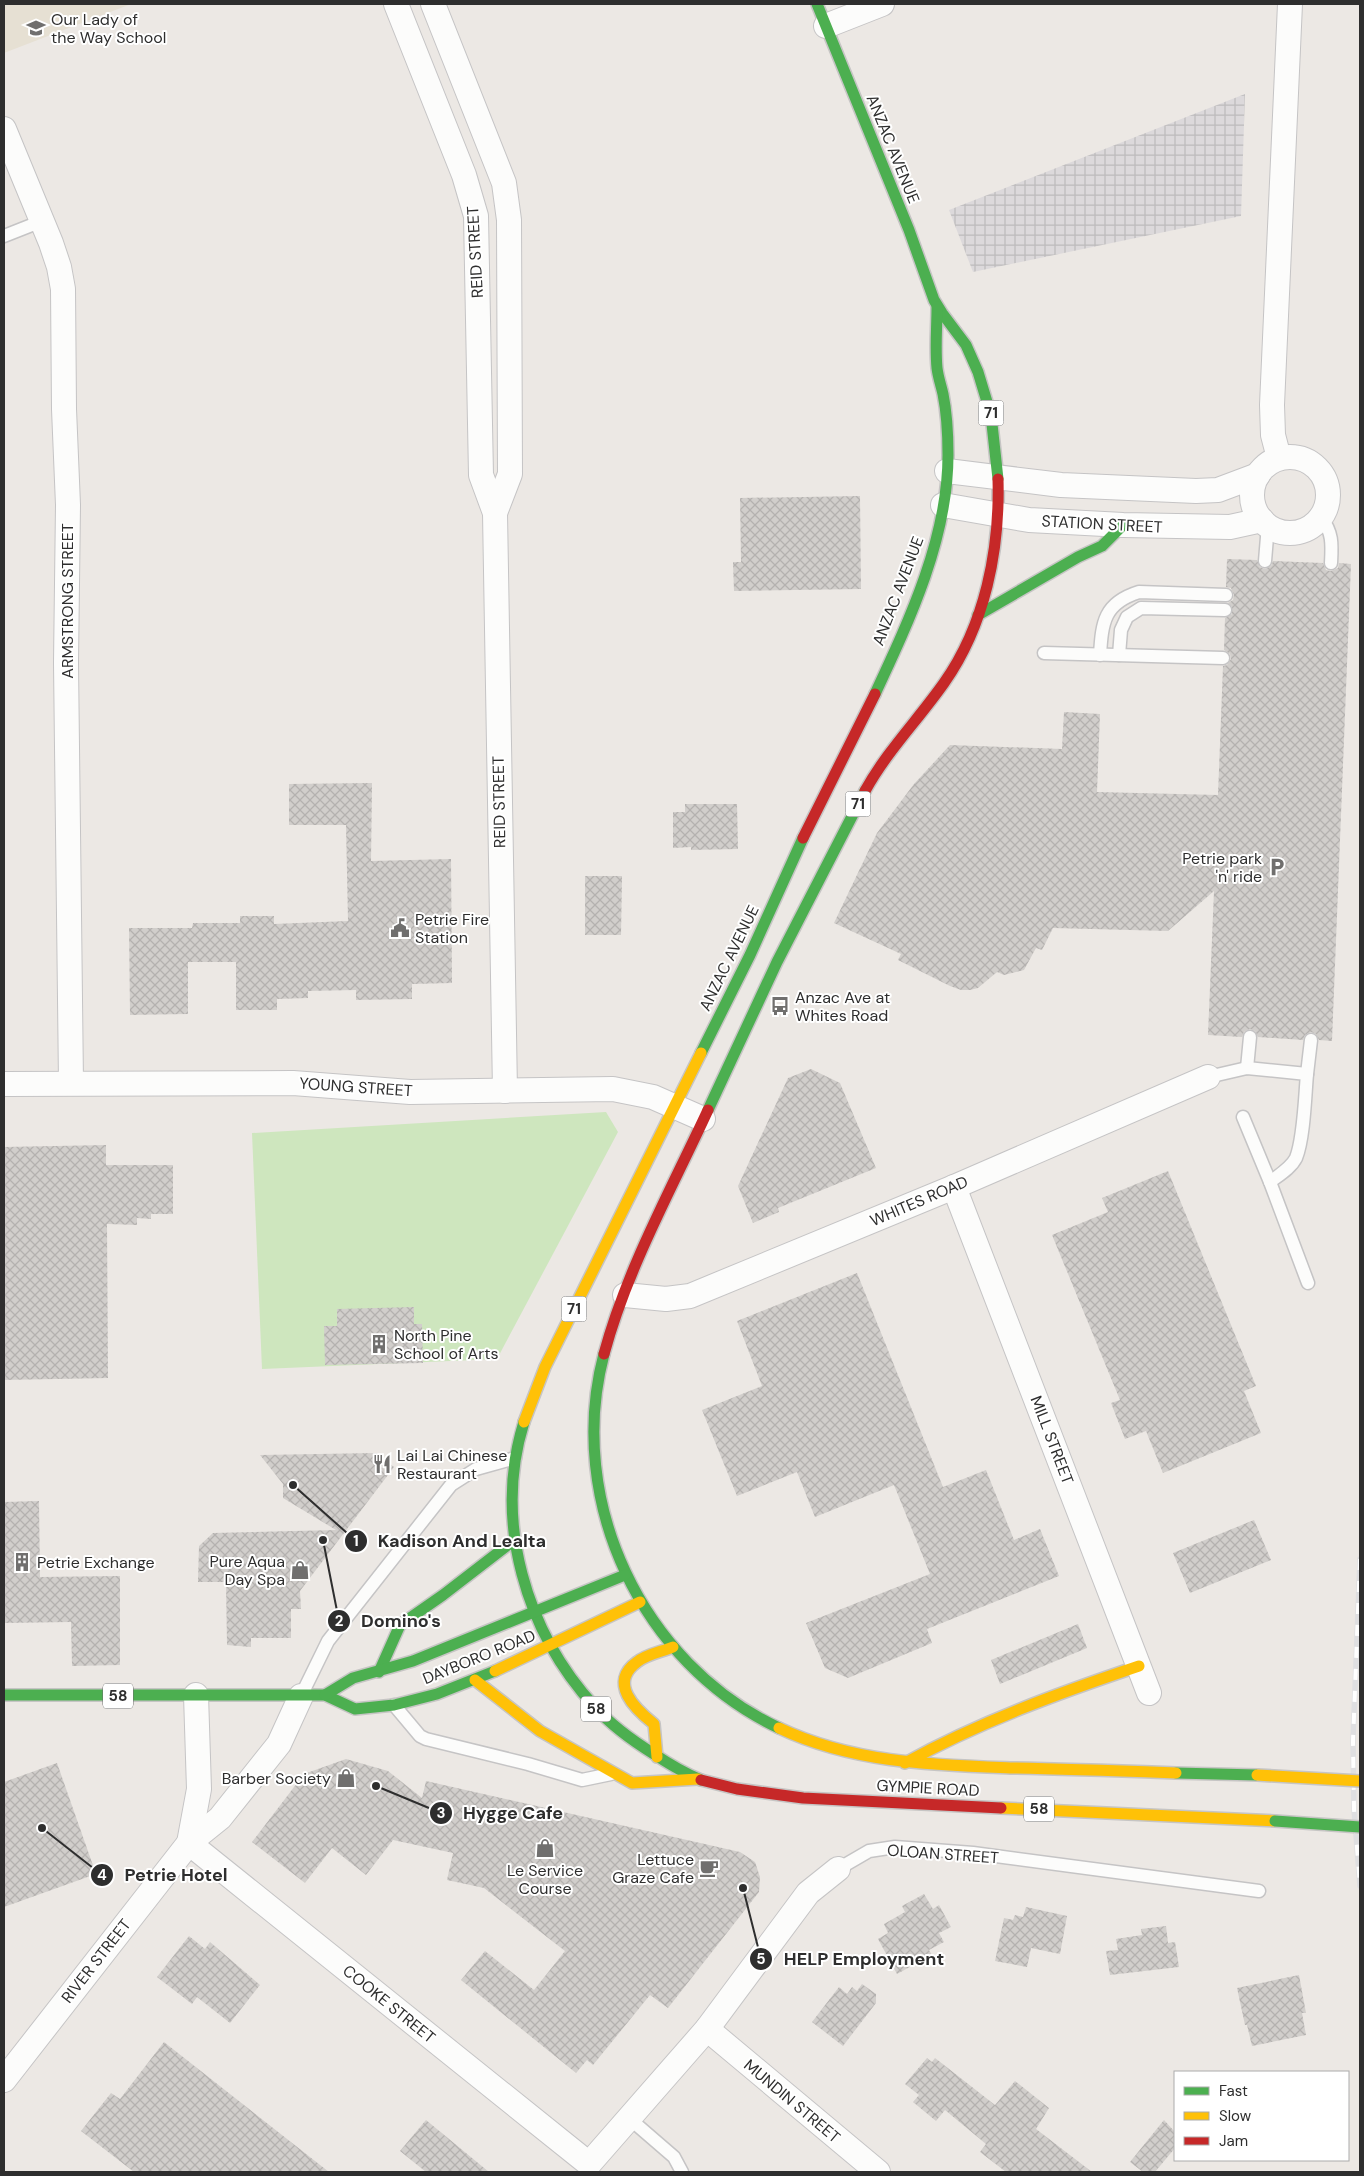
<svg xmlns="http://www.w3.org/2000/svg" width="1364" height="2176" font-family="'DM Sans',sans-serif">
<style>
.industrial{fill:url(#industrial-grid)}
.education{fill:#e6e0d3}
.park{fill:#cee6be}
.building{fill:url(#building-cross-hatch)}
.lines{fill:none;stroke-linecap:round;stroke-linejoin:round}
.lane-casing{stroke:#c5c4c5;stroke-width:15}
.street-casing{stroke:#c5c4c5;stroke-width:26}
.fast-casing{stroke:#c6c5c4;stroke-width:14}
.slow-casing{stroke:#c6c5c4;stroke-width:14}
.jam-casing{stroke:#c6c5c4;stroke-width:14}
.lane{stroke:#fcfcfb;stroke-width:12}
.street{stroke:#fcfcfb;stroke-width:24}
.fast{stroke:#4caf50;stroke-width:11}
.slow{stroke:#ffc107;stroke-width:11}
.jam{stroke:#c62828;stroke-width:11}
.rail-casing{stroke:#dfdfe1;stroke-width:5.5}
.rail{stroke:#fff;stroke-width:4;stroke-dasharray:11;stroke-linecap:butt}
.fast-bridge-casing{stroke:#c6c5c4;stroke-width:14;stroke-linecap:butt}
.slow-bridge-casing{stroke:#c6c5c4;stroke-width:14;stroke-linecap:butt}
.fast-bridge{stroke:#4caf50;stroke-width:11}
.slow-bridge{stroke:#ffc107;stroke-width:11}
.labels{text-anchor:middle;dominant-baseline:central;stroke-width:4;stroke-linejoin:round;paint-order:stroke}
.shield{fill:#fff;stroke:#6d6d6d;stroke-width:1}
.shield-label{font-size:15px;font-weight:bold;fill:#2e2e2e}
.poi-label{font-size:16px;fill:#2e2e2e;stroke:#fff;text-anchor:start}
.street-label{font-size:16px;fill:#2e2e2e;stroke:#fff}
.leader{fill:none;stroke:#2e2e2e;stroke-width:2}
.callout-dot{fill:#2e2e2e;stroke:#fff;stroke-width:2}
.mark-label{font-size:15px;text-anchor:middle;font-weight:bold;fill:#fff}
.callout-label{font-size:18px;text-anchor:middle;font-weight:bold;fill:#2e2e2e;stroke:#fff;stroke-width:4;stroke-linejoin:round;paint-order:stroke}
</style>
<defs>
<pattern id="industrial-grid" width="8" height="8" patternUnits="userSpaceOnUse" patternTransform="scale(1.25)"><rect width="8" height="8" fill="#dcd9db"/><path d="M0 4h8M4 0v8" fill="none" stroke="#bdbbbc"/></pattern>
<pattern id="building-cross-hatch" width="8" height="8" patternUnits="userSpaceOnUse" patternTransform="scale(1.25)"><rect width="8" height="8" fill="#d1cecb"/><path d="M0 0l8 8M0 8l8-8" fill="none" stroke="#b4b1af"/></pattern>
</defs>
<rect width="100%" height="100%" fill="#ece8e4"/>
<!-- industrial -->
<path class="industrial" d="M1245,94L1241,216L973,272L949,210Z"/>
<!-- education -->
<path class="education" d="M4,4H131L4,53Z"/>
<!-- park -->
<path class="park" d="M606,1112L618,1132L497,1359L262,1369L252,1133Z"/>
<!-- building -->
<g class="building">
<path d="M860,496L861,589L734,591L733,562H741L740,498Z"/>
<path d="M1227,559L1257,560L1260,567L1265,569L1271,566L1273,561L1323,563L1326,570L1331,571L1338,568L1339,563L1351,564L1332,1041L1319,1040L1316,1034L1311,1032L1305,1035L1303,1040L1258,1037L1255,1031L1250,1029L1244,1032L1242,1037L1208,1035L1214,891L1168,931L1053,928L1042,950L1036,948L1024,970L1004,975L997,972L978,988L970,990H961L950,986L898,960L901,954L834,923L877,833L914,784L950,745L1062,749L1064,712L1100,714L1097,792L1218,795L1223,666L1227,665L1231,659L1230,654L1224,650L1225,618L1232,614V607L1228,603L1233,600L1234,595L1231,588L1226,587Z"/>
<path d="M372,783L371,861L451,859L452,983L412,984V999L356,1000V990L308,991V998L277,999V1010H236V962H188V1014L130,1015L129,928H192L193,923H240V916H274V924L348,921L346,825H289V784Z"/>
<path d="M685,804H737L738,849L691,850V847L673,848V812H685Z"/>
<path d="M585,876H622L621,935H585Z"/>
<path d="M811,1069L840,1083L876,1168L778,1208L779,1212L753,1223L738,1186L788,1078Z"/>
<path d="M106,1145V1165H173V1214H151V1219L137,1218V1225L107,1224L108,1378L4,1380V1147Z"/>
<path d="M1168,1171L1256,1386L1244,1391L1261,1433L1163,1473L1146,1431L1125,1439L1111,1403L1120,1400L1052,1235L1108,1212L1102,1198Z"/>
<path d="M857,1273L943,1487L986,1470L1014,1540L1040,1529L1059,1576L927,1629L932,1643L848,1678L825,1668L806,1623L930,1574L894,1485L815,1517L797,1472L737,1496L702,1410L762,1386L737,1321Z"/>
<path d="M414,1307V1324H422L423,1363L325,1365L324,1326H337V1309Z"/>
<path d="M377,1453L394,1467L300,1591L301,1609H291V1638H251V1647L227,1645L226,1582H198L199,1546L213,1533L336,1530L283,1498V1484L260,1455Z"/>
<path d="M39,1501L40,1577L120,1576V1665L72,1666L71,1622L4,1623V1502Z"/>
<path d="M1254,1520L1271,1560L1190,1593L1173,1553Z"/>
<path d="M1078,1624L1087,1648L1000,1684L991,1660Z"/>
<path d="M346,1759L388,1771L422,1798L426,1781L740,1852L755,1862L760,1877L759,1892L668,2008L650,1995L593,2065L587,2060L576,2073L461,1980L485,1951L534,1990L565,1951L484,1888L447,1880L453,1853L393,1840L366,1875L332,1848L305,1883L252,1842L304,1774Z"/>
<path d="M57,1763L96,1874L4,1907V1782Z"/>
<path d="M924,1894L933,1909L939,1905L951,1927L939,1933L944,1942L929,1950L932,1955L897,1974L878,1939L888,1933L884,1924L905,1912L902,1906Z"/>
<path d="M1026,1907L1067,1916L1060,1954L1031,1948L1027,1967L995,1961L1004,1918L1013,1920L1015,1915L1023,1917Z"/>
<path d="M1166,1926L1168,1943L1175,1942L1179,1967L1110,1975L1106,1951L1118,1950L1116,1939L1142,1935L1141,1929Z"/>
<path d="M189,1936L205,1949L210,1942L260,1985L230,2023L197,1997L192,2004L157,1977Z"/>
<path d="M1299,1975L1306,2013H1302L1306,2035L1252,2046L1247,2025H1245L1237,1988Z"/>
<path d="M862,1984L876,1994V2003L843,2046L812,2022L839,1987L847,1994L852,1987L857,1991Z"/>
<path d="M164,2042L329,2172H134L81,2131L111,2093L120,2099Z"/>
<path d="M927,2058L932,2062L935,2058L995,2105L1015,2081L1049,2108L1036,2129L1092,2172H1006L980,2152L986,2144L945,2110L936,2121L913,2102L919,2095L905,2084Z"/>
<path d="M426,2120L489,2172H426L400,2151Z"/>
<path d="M1164,2120L1175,2132V2148L1155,2172H1143L1130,2162Z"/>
</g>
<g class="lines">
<!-- lane casing -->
<g class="lane-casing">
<g id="lane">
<path d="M4,236L42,221"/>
<path d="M1321,517C1333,533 1332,544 1331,563"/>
<path d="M1265,561L1268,525"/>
<path d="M1044,653L1223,658"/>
<path d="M1100,655C1102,622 1104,603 1139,592L1226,595"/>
<path d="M1119,655L1121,630L1127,617L1141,608L1225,610"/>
<path d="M1247,1068L1250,1037"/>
<path d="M1307,1074L1311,1040"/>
<path d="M1208,1077L1247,1068L1307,1074C1305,1096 1304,1138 1296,1158C1291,1168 1279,1175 1270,1182"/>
<path d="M1243,1117L1270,1182L1308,1283"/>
<path d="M301,1696L328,1641L451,1485L476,1469L515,1458"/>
<path d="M394,1705L420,1736L426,1739L528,1764L582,1780L611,1774"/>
<path d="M838,1869L869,1851L895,1847L973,1853L1259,1891"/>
<path d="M630,2119L674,2157L682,2172"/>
</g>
</g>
<!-- street casing -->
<g class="street-casing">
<g id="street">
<path d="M396,4L464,175L476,216L481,475L495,513L505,1091"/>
<path d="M433,4L504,183L509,220L510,474L495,513"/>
<path d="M826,26L882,4"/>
<path d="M4,129L51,243L59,267L63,289L64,409L68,505L66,663L71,1083"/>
<circle cx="1290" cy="495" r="38"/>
<path d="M1279,458L1273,435L1272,405L1290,4"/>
<path d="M947,471L1061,485L1196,491L1218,490L1258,475"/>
<path d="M943,505L1029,520L1123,525L1230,527L1262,520"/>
<path d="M4,1084L293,1083L410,1092L613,1089L653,1097L703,1119"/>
<path d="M954,1187L1149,1693"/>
<path d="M625,1295L666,1299L690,1296L954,1187L1208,1077"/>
<path d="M189,1843L589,2164L707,2029L808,1893L838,1869"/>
<path d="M189,1843L199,1789L196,1695"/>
<path d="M707,2029L878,2172"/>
<path d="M4,2080L189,1843L220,1818L279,1744L301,1696"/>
</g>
</g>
<!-- fast casing -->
<g class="fast-casing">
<g id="fast">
<path d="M817,4L909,230L934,300L942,313L966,345L978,372L991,415L998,479"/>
<path d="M978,615L1078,557L1102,546L1123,525"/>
<path d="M875,694C910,619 948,538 948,455C948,435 947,414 943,394C941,385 938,377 937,368C935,348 937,327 937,307"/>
<path d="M701,1053L750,955L803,838"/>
<path d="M708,1110L777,962L865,791"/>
<path d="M604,1354C565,1501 642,1664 779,1728"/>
<path d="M524,1422C493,1522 526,1632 595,1707C612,1726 633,1741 654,1754C669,1764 684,1773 701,1780"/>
<path d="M379,1672L400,1625L443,1595L513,1541"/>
<path d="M4,1695H325L355,1709L394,1705L437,1694L495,1671"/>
<path d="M325,1695L353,1678L413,1661L625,1575"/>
<path d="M1176,1773L1257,1775"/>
</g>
</g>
<!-- slow casing -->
<g class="slow-casing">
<g id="slow">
<path d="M524,1422L545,1367L701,1053"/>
<path d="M495,1671L640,1602"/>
<path d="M475,1680L540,1731L632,1783L698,1779"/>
<path d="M779,1728C853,1763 932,1765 1013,1768C1067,1769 1121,1771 1176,1773"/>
<path d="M657,1757L654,1724C635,1709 608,1683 637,1662C647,1654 661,1652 673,1647"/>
<path d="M905,1763C979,1722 1059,1693 1139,1666"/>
<path d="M1001,1808L1275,1821"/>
</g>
</g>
<!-- jam casing -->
<g class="jam-casing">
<g id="jam">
<path d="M865,791C887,751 918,720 944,683C985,625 1000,550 998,479"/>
<path d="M803,838L875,694"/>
<path d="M604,1354C627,1269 671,1190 708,1110"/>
<path d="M701,1780L737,1789L803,1798L1001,1808"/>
</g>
</g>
<!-- lane -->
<use href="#lane" class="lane"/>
<!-- street -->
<use href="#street" class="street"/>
<!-- fast -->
<use href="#fast" class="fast"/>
<!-- slow -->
<use href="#slow" class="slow"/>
<!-- jam -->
<use href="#jam" class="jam"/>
<!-- rail casing -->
<g class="rail-casing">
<path id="rail" d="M1360,1559L1353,1741L1354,1809L1360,1886"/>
</g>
<!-- rail -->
<use href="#rail" class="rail"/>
<!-- fast-bridge casing -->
<g class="fast-bridge-casing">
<path id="fast-bridge" d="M1275,1821L1360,1827"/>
</g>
<!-- slow-bridge casing -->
<g class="slow-bridge-casing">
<path id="slow-bridge" d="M1257,1775L1360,1781"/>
</g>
<!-- fast-bridge -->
<use href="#fast-bridge" class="fast-bridge"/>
<!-- slow-bridge -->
<use href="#slow-bridge" class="slow-bridge"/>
</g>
<!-- icons -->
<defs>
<g id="school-bare" transform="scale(1.5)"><path d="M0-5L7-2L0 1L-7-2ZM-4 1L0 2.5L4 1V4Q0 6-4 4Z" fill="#706f6e" stroke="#fff" stroke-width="2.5" paint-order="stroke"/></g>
<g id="parking-bare" transform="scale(1.5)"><path d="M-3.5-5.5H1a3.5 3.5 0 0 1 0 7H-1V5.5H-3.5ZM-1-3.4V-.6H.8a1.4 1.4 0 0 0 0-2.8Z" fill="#706f6e" stroke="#fff" stroke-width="2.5" paint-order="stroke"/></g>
<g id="civic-bare" transform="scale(1.5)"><path d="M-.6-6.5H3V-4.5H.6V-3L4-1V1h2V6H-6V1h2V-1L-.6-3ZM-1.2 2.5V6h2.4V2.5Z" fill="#706f6e" stroke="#fff" stroke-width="2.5" paint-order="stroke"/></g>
<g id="bus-bare" transform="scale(1.5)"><path d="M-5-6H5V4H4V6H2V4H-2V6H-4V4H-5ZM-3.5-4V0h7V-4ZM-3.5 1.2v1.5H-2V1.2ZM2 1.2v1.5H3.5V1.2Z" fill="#706f6e" stroke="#fff" stroke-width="2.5" paint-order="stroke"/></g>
<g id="building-bare" transform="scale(1.5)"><path d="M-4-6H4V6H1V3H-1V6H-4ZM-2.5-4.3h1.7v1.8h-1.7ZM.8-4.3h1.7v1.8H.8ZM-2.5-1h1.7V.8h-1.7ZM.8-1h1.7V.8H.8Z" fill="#706f6e" stroke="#fff" stroke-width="2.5" paint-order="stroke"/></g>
<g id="restaurant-bare" transform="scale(1.5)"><path d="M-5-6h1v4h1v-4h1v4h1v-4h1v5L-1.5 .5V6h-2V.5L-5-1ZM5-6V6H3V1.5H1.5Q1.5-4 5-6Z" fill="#706f6e" stroke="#fff" stroke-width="2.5" paint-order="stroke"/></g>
<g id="shop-bare" transform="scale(1.5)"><path d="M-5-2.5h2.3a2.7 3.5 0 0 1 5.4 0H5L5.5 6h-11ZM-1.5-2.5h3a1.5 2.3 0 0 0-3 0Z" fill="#706f6e" stroke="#fff" stroke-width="2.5" paint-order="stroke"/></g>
<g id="cafe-bare" transform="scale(1.5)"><path d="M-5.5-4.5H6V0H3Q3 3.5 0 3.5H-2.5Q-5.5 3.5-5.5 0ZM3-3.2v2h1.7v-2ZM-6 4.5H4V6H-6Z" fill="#706f6e" stroke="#fff" stroke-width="2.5" paint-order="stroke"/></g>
</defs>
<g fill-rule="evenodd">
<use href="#school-bare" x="36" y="28"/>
<use href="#parking-bare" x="1277" y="867"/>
<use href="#civic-bare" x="400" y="928"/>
<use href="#bus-bare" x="780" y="1006"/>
<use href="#building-bare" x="379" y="1344"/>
<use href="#restaurant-bare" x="382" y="1464"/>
<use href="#building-bare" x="22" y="1562"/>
<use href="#shop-bare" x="300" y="1570"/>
<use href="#shop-bare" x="346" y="1778"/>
<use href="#shop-bare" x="545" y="1848"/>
<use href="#cafe-bare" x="709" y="1868"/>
</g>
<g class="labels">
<!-- shield labels -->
<g class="shield">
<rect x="978.5" y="400.5" width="25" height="25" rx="4"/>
<rect x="845.5" y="791.5" width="25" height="25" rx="4"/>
<rect x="561.5" y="1296.5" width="25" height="25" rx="4"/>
<rect x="103" y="1683.5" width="30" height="25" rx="4"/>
<rect x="581" y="1696.5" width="30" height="25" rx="4"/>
<rect x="1024" y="1796.5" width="30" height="25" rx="4"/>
</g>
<g class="shield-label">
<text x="991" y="413">71</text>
<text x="858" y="804">71</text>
<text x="574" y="1309">71</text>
<text x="118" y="1696">58</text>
<text x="596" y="1709">58</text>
<text x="1039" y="1809">58</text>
</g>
<!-- poi labels -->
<g class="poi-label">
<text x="51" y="19">Our Lady of<tspan x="51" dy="18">the Way School</tspan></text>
<text x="1262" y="858" text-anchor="end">Petrie park<tspan x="1262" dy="18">'n' ride</tspan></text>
<text x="415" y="919">Petrie Fire<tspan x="415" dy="18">Station</tspan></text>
<text x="795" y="997">Anzac Ave at<tspan x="795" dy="18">Whites Road</tspan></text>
<text x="394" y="1335">North Pine<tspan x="394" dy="18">School of Arts</tspan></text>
<text x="397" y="1455">Lai Lai Chinese<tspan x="397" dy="18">Restaurant</tspan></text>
<text x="285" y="1561" text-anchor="end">Pure Aqua<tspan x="285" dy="18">Day Spa</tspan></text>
<text x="37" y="1562">Petrie Exchange</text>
<text x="331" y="1778" text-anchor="end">Barber Society</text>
<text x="694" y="1859" text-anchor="end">Lettuce<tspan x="694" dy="18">Graze Cafe</tspan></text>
<text x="545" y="1870" text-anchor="middle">Le Service<tspan x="545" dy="18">Course</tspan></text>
</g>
<!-- street labels -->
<g class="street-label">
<text transform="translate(893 149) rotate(68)">ANZAC AVENUE</text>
<text transform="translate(475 252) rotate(-93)">REID STREET</text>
<text transform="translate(1102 524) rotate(3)">STATION STREET</text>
<text transform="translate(898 591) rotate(-69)">ANZAC AVENUE</text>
<text transform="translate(67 601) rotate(-90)">ARMSTRONG STREET</text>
<text transform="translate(499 802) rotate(-91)">REID STREET</text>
<text transform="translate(729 958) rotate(-64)">ANZAC AVENUE</text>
<text transform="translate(356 1087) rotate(4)">YOUNG STREET</text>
<text transform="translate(919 1201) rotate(-23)">WHITES ROAD</text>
<text transform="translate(1052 1440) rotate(69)">MILL STREET</text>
<text transform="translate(479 1657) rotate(-22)">DAYBORO ROAD</text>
<text transform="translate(928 1788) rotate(3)">GYMPIE ROAD</text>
<text transform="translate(943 1854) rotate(4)">OLOAN STREET</text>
<text transform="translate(96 1961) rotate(-52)">RIVER STREET</text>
<text transform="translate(389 2004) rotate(39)">COOKE STREET</text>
<text transform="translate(792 2101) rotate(40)">MUNDIN STREET</text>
</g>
</g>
<!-- callouts -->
<path class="leader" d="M293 1485L356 1541M323 1540L339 1621M376 1786L441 1813M42 1828L102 1875M743 1888L761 1959"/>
<g class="callout-dot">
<circle cx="293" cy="1485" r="5"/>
<circle cx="323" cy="1540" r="5"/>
<circle cx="376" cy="1786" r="5"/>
<circle cx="42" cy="1828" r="5"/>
<circle cx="743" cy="1888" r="5"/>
<circle cx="356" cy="1541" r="12"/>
<circle cx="339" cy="1621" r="12"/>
<circle cx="441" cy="1813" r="12"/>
<circle cx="102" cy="1875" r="12"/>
<circle cx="761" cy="1959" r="12"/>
</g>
<g class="mark-label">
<text x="356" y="1546">1</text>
<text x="339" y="1626">2</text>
<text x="441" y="1818">3</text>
<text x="102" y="1880">4</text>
<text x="761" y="1964">5</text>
</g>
<g class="callout-label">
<text x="462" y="1547">Kadison And Lealta</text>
<text x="401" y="1627">Domino's</text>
<text x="513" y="1819">Hygge Cafe</text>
<text x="176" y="1881">Petrie Hotel</text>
<text x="864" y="1965">HELP Employment</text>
</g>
<!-- border -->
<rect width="1364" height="2176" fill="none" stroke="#2e2e2e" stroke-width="10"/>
<!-- legend -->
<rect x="1174" y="2071" width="175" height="90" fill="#ffffff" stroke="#ababab"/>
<rect x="1184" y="2087" width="25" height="8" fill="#4caf50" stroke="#ababab"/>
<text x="1219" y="2096" font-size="15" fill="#2e2e2e">Fast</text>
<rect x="1184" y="2112" width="25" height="8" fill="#ffc107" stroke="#ababab"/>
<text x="1219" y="2121" font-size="15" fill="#2e2e2e">Slow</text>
<rect x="1184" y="2137" width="25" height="8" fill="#c62828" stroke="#ababab"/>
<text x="1219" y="2146" font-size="15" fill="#2e2e2e">Jam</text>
</svg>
